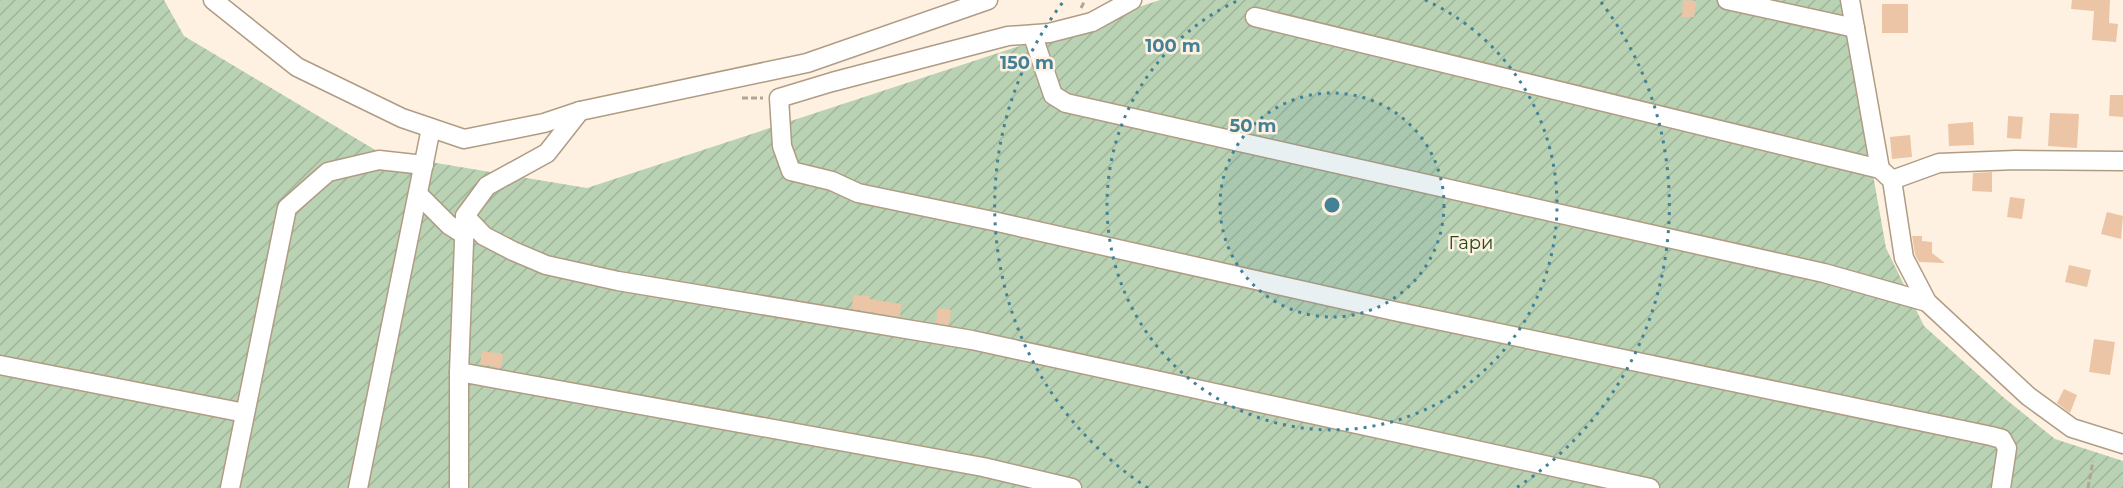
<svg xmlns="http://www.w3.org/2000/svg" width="2123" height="488" font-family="Montserrat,sans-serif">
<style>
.garden{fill:url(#garden-furrows)}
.building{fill:#ebc5a6}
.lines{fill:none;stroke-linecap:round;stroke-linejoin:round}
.minor-casing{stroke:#b09c84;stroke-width:21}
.path{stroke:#b0a597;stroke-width:3;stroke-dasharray:6 3;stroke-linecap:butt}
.minor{stroke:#fff;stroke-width:18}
.ring{fill:none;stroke:#438197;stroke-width:3;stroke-dasharray:3 6}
.labels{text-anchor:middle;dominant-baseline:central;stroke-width:5;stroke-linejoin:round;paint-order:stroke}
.park-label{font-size:18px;fill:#234a18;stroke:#fef1e1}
.centre{fill:#438197;stroke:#fef1e1;stroke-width:3}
.ring-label{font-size:18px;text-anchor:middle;font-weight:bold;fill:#438197;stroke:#fef1e1;stroke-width:5;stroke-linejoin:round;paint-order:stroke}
</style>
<defs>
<pattern id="garden-furrows" width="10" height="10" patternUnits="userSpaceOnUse" patternTransform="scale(1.5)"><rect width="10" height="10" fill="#b9d2b3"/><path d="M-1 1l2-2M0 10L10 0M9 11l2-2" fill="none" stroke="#a0b59a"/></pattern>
</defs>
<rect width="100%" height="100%" fill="#fef1e1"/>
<!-- garden -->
<path class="garden" d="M0,0H164L184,36L382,154L587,188L1160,0H1842L1886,248L1924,326L2003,397L2055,439L2123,461V488H0Z"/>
<!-- building -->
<g class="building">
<path d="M1683,0L1696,1L1694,17H1682Z"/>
<path d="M2072,0H2110L2109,23L2118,24L2116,42L2092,40L2094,11L2071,9Z"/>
<rect x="1882" y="4" width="26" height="29"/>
<path d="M2110,95H2123V117L2109,116Z"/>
<path d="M2050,113L2079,114L2077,148L2048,146Z"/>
<path d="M2008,116L2023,117L2021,139L2007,138Z"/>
<path d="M1973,122L1974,145L1949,146L1948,124Z"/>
<path d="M1910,135L1912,157L1892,159L1890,137Z"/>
<path d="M1992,172V192L1972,191L1973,173Z"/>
<path d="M2010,197L2025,199L2022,219L2007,217Z"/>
<path d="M2107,212L2123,216L2121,239L2101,234Z"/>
<path d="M1912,236H1922V241L1932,242V253L1945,263L1919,262L1915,254Z"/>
<path d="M2069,265L2091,270L2087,287L2065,282Z"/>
<path d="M853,295L869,296V299L901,304L900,317L852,309Z"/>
<path d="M938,308L951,310L949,325L936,323Z"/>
<path d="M2094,339L2115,342L2110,375L2089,372Z"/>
<path d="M482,351L503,354L501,368L480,364Z"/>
<path d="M2064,389L2077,395L2070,413L2057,403Z"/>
</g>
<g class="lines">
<!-- minor casing -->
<g class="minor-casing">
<g id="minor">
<path d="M213,0L297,67L402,118L464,139L544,123L580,111L807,63L988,0"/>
<path d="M1132,0L1092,22L1049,33L1008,36L832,82L779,98L782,146L791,171L832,181L858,193L993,221L1394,311L1991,436L2002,439L2007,448L2001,488"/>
<path d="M1727,0L1855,28"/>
<path d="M1850,0L1880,169L1892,180L1904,258L1927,302L2028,396L2072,428L2123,444"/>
<path d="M1255,17L1880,169"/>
<path d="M1034,39L1053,95L1066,103L1824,273L1927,302"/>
<path d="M1892,180L1939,163L2016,160L2123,161"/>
<path d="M418,194L449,225L465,235"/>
<path d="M465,216L484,236L513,251L546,265L618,281L972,340L1650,488"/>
<path d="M0,365L245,413"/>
<path d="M459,372L983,467L1072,488"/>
<path d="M230,488L287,208L328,172L379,160L424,165"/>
<path d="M358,488L431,128"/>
<path d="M459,488V372L465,216L487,186L547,153L580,111"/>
</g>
</g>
<!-- path -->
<g class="path">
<path d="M1081,8L1085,0"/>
<path d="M742,98H763"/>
<path d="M2088,488L2093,461"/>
</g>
<!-- minor -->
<use href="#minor" class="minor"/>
</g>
<!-- distance rings -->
<circle cx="1332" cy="205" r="112" fill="#438197" fill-opacity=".12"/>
<g class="ring">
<circle cx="1332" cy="205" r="112"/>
<path d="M1425 0A225 225 0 1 1 1239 0"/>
<path d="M1148 488A337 337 0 0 1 1063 2M1601 2A337 337 0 0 1 1516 488"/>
</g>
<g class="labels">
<!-- park labels -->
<g class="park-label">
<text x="1471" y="243">Гари</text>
</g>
</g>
<circle cx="1332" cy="205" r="9" class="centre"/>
<g class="ring-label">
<text x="1173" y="52">100 m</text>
<text x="1027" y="69">150 m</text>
<text x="1253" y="132">50 m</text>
</g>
</svg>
